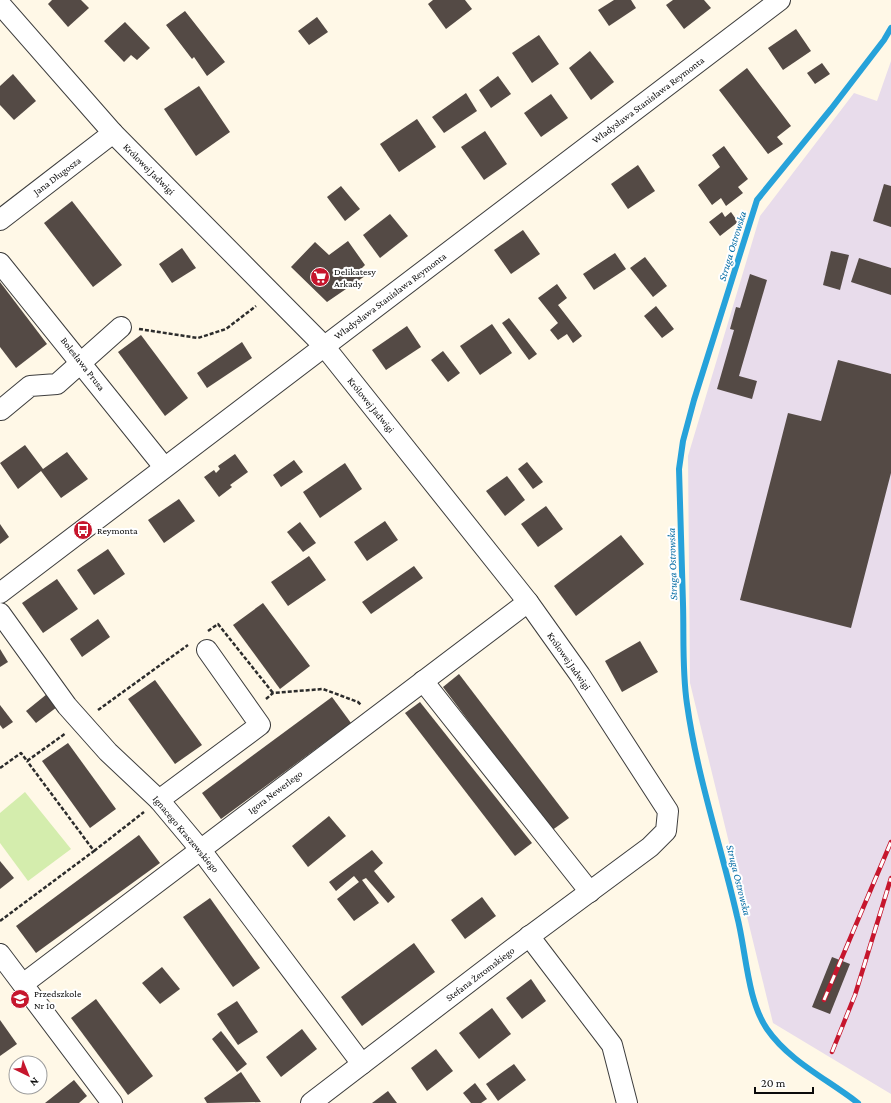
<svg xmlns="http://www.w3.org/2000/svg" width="891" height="1103" font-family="'Crimson Pro',serif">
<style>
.industrial{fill:#e8dceb}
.green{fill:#d4edad}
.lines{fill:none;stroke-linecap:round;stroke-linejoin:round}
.stream{stroke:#26a2da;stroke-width:6}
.building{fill:#544a45}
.minor-casing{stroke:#3d3d3d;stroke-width:22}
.path{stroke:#2c2c2c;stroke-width:2.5;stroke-dasharray:4 2;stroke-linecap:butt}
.minor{stroke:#fff;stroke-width:20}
.rail-casing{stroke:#c6162d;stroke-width:4.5}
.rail{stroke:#fff;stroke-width:3;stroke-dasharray:9;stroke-linecap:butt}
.labels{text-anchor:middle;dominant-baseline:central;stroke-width:4;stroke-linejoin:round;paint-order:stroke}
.street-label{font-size:10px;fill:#0a0a0a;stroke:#fff}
.poi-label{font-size:10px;fill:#0a0a0a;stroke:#fff;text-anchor:start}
.water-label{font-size:11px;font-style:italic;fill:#096fa6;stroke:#fff}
</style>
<rect width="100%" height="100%" fill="#fff8e7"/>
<!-- industrial -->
<path class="industrial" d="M891,61V1094L773,1023L690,683L688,456L760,216L854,93L877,101Z"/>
<!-- green -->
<path class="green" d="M25,792L71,849L28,881L0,843V813Z"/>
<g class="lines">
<!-- stream -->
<path class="stream" d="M858,1103C827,1079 789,1061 767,1029C747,1000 746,950 737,916C721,846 697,776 687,704C682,671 684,637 683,604C682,559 680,514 679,469L683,441L694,400L757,200L831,109L884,40L891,28"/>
</g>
<!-- building -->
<g class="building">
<path d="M52,0H81L89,8L68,27L48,4Z"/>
<path d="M433,0H465L472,9L446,29L428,4Z"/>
<path d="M614,0H631L636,8L609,26L598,10Z"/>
<path d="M673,0H704L711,8L684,29L666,5Z"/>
<path d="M185,11L225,62L207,76L194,57L192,59L166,25Z"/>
<path d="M317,17L328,32L309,45L298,31Z"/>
<path d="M125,22L150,48L137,60L131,55L124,62L104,41Z"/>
<path d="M796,29L811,51L783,70L768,48Z"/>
<path d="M539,35L559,64L532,83L512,53Z"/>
<path d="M590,51L614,82L591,100L569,68Z"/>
<path d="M822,63L830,74L815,84L807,73Z"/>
<path d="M747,68L791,126L777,137L783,144L768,154L719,90Z"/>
<path d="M13,74L36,101L14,120L0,105V86Z"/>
<path d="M498,76L511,94L491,108L479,90Z"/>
<path d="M199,86L230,132L196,156L164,109Z"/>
<path d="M466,93L477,111L444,133L432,117Z"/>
<path d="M551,94L568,118L541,137L524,113Z"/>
<path d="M417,119L436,147L399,172L380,144Z"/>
<path d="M485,131L507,164L484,180L461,147Z"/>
<path d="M724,146L748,179L738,187L743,193L726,206L721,198L712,205L698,185L720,167L712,155Z"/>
<path d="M638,165L655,191L628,209L611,184Z"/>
<path d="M884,184L891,186V227L873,221Z"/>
<path d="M341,186L360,209L345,221L327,197Z"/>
<path d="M72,201L122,265L93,287L44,223Z"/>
<path d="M722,212L725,217L731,212L738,222L720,236L709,222Z"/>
<path d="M390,214L408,236L380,258L363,235Z"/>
<path d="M523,230L540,254L511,274L494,250Z"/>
<path d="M348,241L365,265L361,269L365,276L327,302L291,267L315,242L329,255Z"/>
<path d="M182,248L196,268L172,283L159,264Z"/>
<path d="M831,251L849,255L840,290L823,285Z"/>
<path d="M615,253L626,269L594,290L583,274Z"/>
<path d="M645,257L667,286L653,297L630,268Z"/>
<path d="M859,258L891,268V295L851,282Z"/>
<path d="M750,274L767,280L739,376L757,381L752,399L717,389L734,330L730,329L736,307L740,308Z"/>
<path d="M0,282L47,344L16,368L0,347Z"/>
<path d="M557,284L567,298L558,305L582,336L573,343L567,334L558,340L550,330L558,323L538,298Z"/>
<path d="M656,306L674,329L662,338L644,316Z"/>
<path d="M509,318L537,354L529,360L502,323Z"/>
<path d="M492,324L512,353L480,375L460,346Z"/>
<path d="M407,326L421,347L386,370L372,350Z"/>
<path d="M141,335L188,398L165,416L118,352Z"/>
<path d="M242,342L252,358L207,388L197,373Z"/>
<path d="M443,351L460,373L448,382L431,360Z"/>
<path d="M838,360L891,374V473L851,628L740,600L788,413L821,421Z"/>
<path d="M25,445L43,469L67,452L88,479L61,498L41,471L18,489L0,463Z"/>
<path d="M235,454L248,472L230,485L232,487L219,497L204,477L214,470L216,473L220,469L218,466Z"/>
<path d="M294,460L303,472L281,487L273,475Z"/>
<path d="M527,462L543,482L533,489L518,469Z"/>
<path d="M345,463L362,489L320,518L303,492Z"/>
<path d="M507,476L525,500L505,516L486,491Z"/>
<path d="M179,499L195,521L164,543L148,520Z"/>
<path d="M546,506L563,529L538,547L521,524Z"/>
<path d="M385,521L398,540L367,561L354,542Z"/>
<path d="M300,522L316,543L303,552L287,532Z"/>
<path d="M0,524L9,537L0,544Z"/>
<path d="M621,535L644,564L576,616L554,586Z"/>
<path d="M108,549L125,574L94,595L77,570Z"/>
<path d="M309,556L326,580L288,606L271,582Z"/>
<path d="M414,566L423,578L371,614L362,602Z"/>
<path d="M57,579L78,609L43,633L22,603Z"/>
<path d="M263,603L310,666L280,689L233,625Z"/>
<path d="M98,619L110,637L82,657L70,639Z"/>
<path d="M640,641L658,672L622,692L605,661Z"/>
<path d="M0,649L8,662L0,667Z"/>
<path d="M459,674L569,818L551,831L443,687Z"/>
<path d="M155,680L202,745L175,764L128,699Z"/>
<path d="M47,694L57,707L36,723L26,711Z"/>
<path d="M332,697L351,723L221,819L202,793Z"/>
<path d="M420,702L532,843L515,856L405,713Z"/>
<path d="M0,705L13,722L3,729L0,725Z"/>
<path d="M68,743L116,809L90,828L42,761Z"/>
<path d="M329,816L346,836L308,867L292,846Z"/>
<path d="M139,835L160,863L36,953L16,926Z"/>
<path d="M372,850L383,863L374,871L395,897L388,903L366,878L362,880L379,903L354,921L337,899L359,882L354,876L336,891L329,882Z"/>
<path d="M0,861L14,878L0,889Z"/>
<path d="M482,897L496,916L465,939L451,920Z"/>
<path d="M210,898L260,968L233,987L183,917Z"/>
<path d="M414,943L435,972L362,1026L341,997Z"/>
<path d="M832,957L850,964L830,1014L812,1007Z"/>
<path d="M162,967L180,989L160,1004L142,983Z"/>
<path d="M531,979L546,1001L522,1019L506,998Z"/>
<path d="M96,999L153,1076L128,1095L71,1018Z"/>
<path d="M237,1001L258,1032L238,1045L217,1014Z"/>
<path d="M492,1008L511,1034L479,1059L459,1033Z"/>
<path d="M0,1020L17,1044L0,1056Z"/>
<path d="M302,1029L317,1049L281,1077L266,1057Z"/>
<path d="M221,1031L247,1064L237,1072L212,1039Z"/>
<path d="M436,1049L453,1071L427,1091L411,1068Z"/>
<path d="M514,1064L526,1080L498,1101L486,1084Z"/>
<path d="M241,1072L261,1102L207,1103L204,1098Z"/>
<path d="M74,1080L87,1096L79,1103H45Z"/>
<path d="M475,1083L487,1099L481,1103H471L463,1093Z"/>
<path d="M388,1091L397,1103H372Z"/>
</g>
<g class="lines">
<!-- minor casing -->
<g class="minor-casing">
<g id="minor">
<path d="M0,4L113,133L324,346L528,602L580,675L668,811L666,831L650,847L507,953L311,1103"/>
<path d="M0,220L113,133"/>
<path d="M0,263L164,467"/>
<path d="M1,410L30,386L57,384L121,327"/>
<path d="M0,593L780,0"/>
<path d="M0,613L67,706L108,752L159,800L200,849L362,1064"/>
<path d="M423,681L590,892"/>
<path d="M159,800L260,725L207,650"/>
<path d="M529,936L612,1045L627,1103"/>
<path d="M0,954L112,1103"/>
<path d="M23,984L528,602"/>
</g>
</g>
<!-- path -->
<g class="path">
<path d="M139,329L198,338L226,329L256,306"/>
<path d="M208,631L218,624L273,693"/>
<path d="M266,699L273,693L323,689L358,702L361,705"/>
<path d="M98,710L188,645"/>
<path d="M0,768L21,753L27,761L66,733"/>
<path d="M94,851L144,812"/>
<path d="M0,921L94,851L27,761"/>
</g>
<!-- minor -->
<use href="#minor" class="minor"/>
<!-- rail casing -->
<g class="rail-casing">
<g id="rail">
<path d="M824,1000L891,842"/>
<path d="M832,1052L855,995L891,878"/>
</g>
</g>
<!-- rail -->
<use href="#rail" class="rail"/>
</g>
<!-- icons -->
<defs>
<g id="supermarket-disc" transform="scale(1)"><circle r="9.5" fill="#c6162d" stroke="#fff"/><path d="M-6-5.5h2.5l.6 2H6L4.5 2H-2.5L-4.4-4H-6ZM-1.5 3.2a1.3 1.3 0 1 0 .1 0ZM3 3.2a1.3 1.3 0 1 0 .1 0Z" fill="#fff"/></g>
<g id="bus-disc" transform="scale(1)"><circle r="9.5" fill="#c6162d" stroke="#fff"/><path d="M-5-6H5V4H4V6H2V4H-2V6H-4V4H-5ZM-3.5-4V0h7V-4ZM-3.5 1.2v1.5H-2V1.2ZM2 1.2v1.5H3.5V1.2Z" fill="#fff"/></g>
<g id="school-disc" transform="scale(1)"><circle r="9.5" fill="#c6162d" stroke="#fff"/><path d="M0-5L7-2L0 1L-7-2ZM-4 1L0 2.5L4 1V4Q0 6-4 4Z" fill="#fff"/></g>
</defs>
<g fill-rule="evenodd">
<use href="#supermarket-disc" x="320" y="277"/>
<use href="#bus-disc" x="83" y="530"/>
<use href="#school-disc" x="20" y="999"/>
</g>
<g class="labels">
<!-- street labels -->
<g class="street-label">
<text transform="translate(648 100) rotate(-37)">Władysława Stanisława Reymonta</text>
<text transform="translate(149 169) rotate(45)">Królowej Jadwigi</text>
<text transform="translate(57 176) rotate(-37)">Jana Długosza</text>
<text transform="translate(390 296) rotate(-37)">Władysława Stanisława Reymonta</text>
<text transform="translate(83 364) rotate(52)">Bolesława Prusa</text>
<text transform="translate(371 405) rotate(51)">Królowej Jadwigi</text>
<text transform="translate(569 661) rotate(55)">Królowej Jadwigi</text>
<text transform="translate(275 792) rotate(-37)">Igora Newerlego</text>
<text transform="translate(186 834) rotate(50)">Ignacego Kraszewskiego</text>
<text transform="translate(480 974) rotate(-37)">Stefana Żeromskiego</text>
</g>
<!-- poi labels -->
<g class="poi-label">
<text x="334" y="271">Delikatesy<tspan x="334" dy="12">Arkady</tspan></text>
<text x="97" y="530">Reymonta</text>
<text x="34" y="993">Przedszkole<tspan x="34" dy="12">Nr 10</tspan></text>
</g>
<!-- water labels -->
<g class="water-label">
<text transform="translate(732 246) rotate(-73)">Struga Ostrowska</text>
<text transform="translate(672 564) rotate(-92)">Struga Ostrowska</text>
<text transform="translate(739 880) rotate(76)">Struga Ostrowska</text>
</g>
</g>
<!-- north arrow -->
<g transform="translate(28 1075) rotate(137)"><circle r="19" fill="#ffffff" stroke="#9d9d9d"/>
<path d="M0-3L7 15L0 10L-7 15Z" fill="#c6162d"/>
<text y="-6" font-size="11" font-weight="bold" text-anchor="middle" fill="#0a0a0a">N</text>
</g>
<!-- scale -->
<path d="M755 1087v6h58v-6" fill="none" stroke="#0a0a0a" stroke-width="2"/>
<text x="761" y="1087" font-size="12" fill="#0a0a0a" stroke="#ffffff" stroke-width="3" paint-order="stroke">20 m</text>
</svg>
